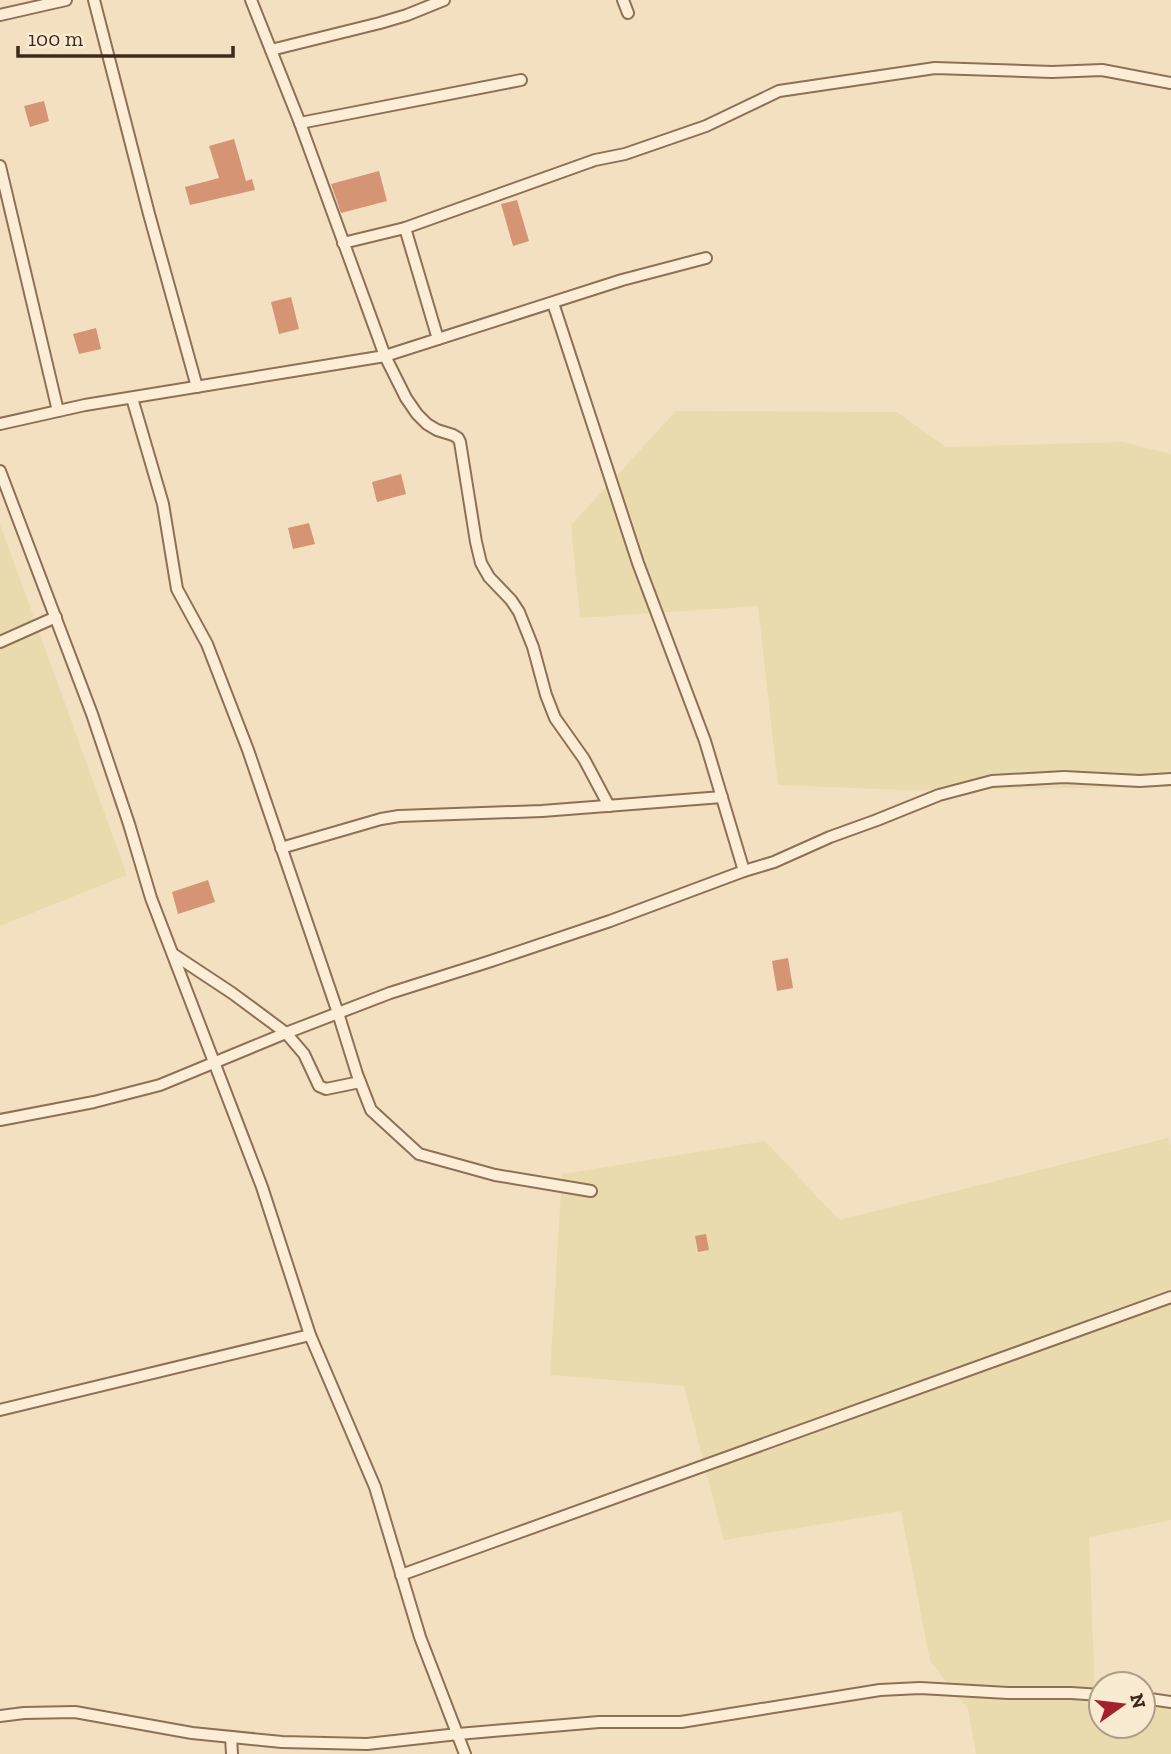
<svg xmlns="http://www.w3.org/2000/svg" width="1171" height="1754" font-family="'Zilla Slab',serif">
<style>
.farmland{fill:#e9dbae}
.building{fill:#d59473}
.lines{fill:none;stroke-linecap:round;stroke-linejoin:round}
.minor-casing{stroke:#8e7056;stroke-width:14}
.minor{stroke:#fceed6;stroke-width:10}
</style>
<rect width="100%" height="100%" fill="#f2e0c1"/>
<!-- farmland -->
<g class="farmland">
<path d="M676,411L897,412L946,447L1123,442L1171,454V787L907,790L778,785L758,606L580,618L571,525Z"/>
<path d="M0,524L127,875L0,926Z"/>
<path d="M1168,1138L1171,1146V1520L1089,1537L1095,1694L1101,1695V1726H1143V1701L1171,1704V1754H976L968,1709L930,1661L901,1511L724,1540L684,1386L550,1375L562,1174L765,1141L839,1220Z"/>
</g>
<!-- building -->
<g class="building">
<path d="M44,101L49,121L30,127L24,106Z"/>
<path d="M234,139L246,181L252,179L255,190L190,205L185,187L219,178L209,146Z"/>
<path d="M379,171L387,201L341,213L331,184Z"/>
<path d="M517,200L529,241L513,246L501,204Z"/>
<path d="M291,297L299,329L279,334L271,302Z"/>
<path d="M96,328L101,349L79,354L73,334Z"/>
<path d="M401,474L406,494L377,502L372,482Z"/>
<path d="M309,523L315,544L293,549L288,528Z"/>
<path d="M208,880L215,902L178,914L172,892Z"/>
<path d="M788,958L793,988L777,991L772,961Z"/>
<path d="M706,1234L709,1250L698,1252L695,1236Z"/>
</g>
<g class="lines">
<!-- minor casing -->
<g class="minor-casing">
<g id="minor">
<path d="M94,0L149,214L197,387"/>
<path d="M251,0L300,123L385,356L406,398L417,414L427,424L437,430L453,435L458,438L460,442L476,542L481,563L489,577L511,600L519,612L533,647L546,695L555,718L584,759L609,806"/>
<path d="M623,0L628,13"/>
<path d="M0,15L66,0"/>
<path d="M271,50L380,23L407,15L444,0"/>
<path d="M300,123L521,80"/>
<path d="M0,166L58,411"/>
<path d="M405,228L438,339"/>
<path d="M343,243L405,228L595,160L625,154L706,126L779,91L935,68L1052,72L1102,70L1171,83"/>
<path d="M553,303L638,563L705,741L744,871"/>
<path d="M132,398L163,504L177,589L207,644L248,750L338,1013L357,1074L371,1110L419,1154L495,1175L591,1191"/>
<path d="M0,424L85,405L385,356L622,280L706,258"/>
<path d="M0,471L92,714L129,824L151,898L262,1187L310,1335L375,1487L420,1637L465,1754"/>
<path d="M0,642L56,617"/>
<path d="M281,848L381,819L399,816L542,811L722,797"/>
<path d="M173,954L232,993L286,1033L304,1054L319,1086L326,1089L360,1082"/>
<path d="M0,1120L94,1102L160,1085L286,1033L390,993L488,962L610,921L744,871L774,862L830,837L877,820L939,795L992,781L1064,777L1140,781L1171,779"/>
<path d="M0,1410L310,1335"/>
<path d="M401,1575L1171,1297"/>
<path d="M1143,1698L1171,1702"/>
<path d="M0,1716L24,1713L75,1712L192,1733L282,1742L367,1744L458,1734L599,1722H681L880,1690L920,1688L1008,1693H1071L1101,1695"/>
<path d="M231,1737L232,1754"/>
</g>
</g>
<!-- minor -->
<use href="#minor" class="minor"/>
</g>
<!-- north arrow -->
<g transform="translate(1122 1705) rotate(76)"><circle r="33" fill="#f9ebd2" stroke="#ad9d89" stroke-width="2"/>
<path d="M0-5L12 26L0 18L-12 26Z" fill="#a4202b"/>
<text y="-10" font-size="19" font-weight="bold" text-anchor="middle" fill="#3c291c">N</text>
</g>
<!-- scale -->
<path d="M18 46v10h215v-10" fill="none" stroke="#3c291c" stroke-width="3.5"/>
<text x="28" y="46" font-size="21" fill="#3c291c" stroke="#f9ebd2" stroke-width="5" paint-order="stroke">100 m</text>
</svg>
